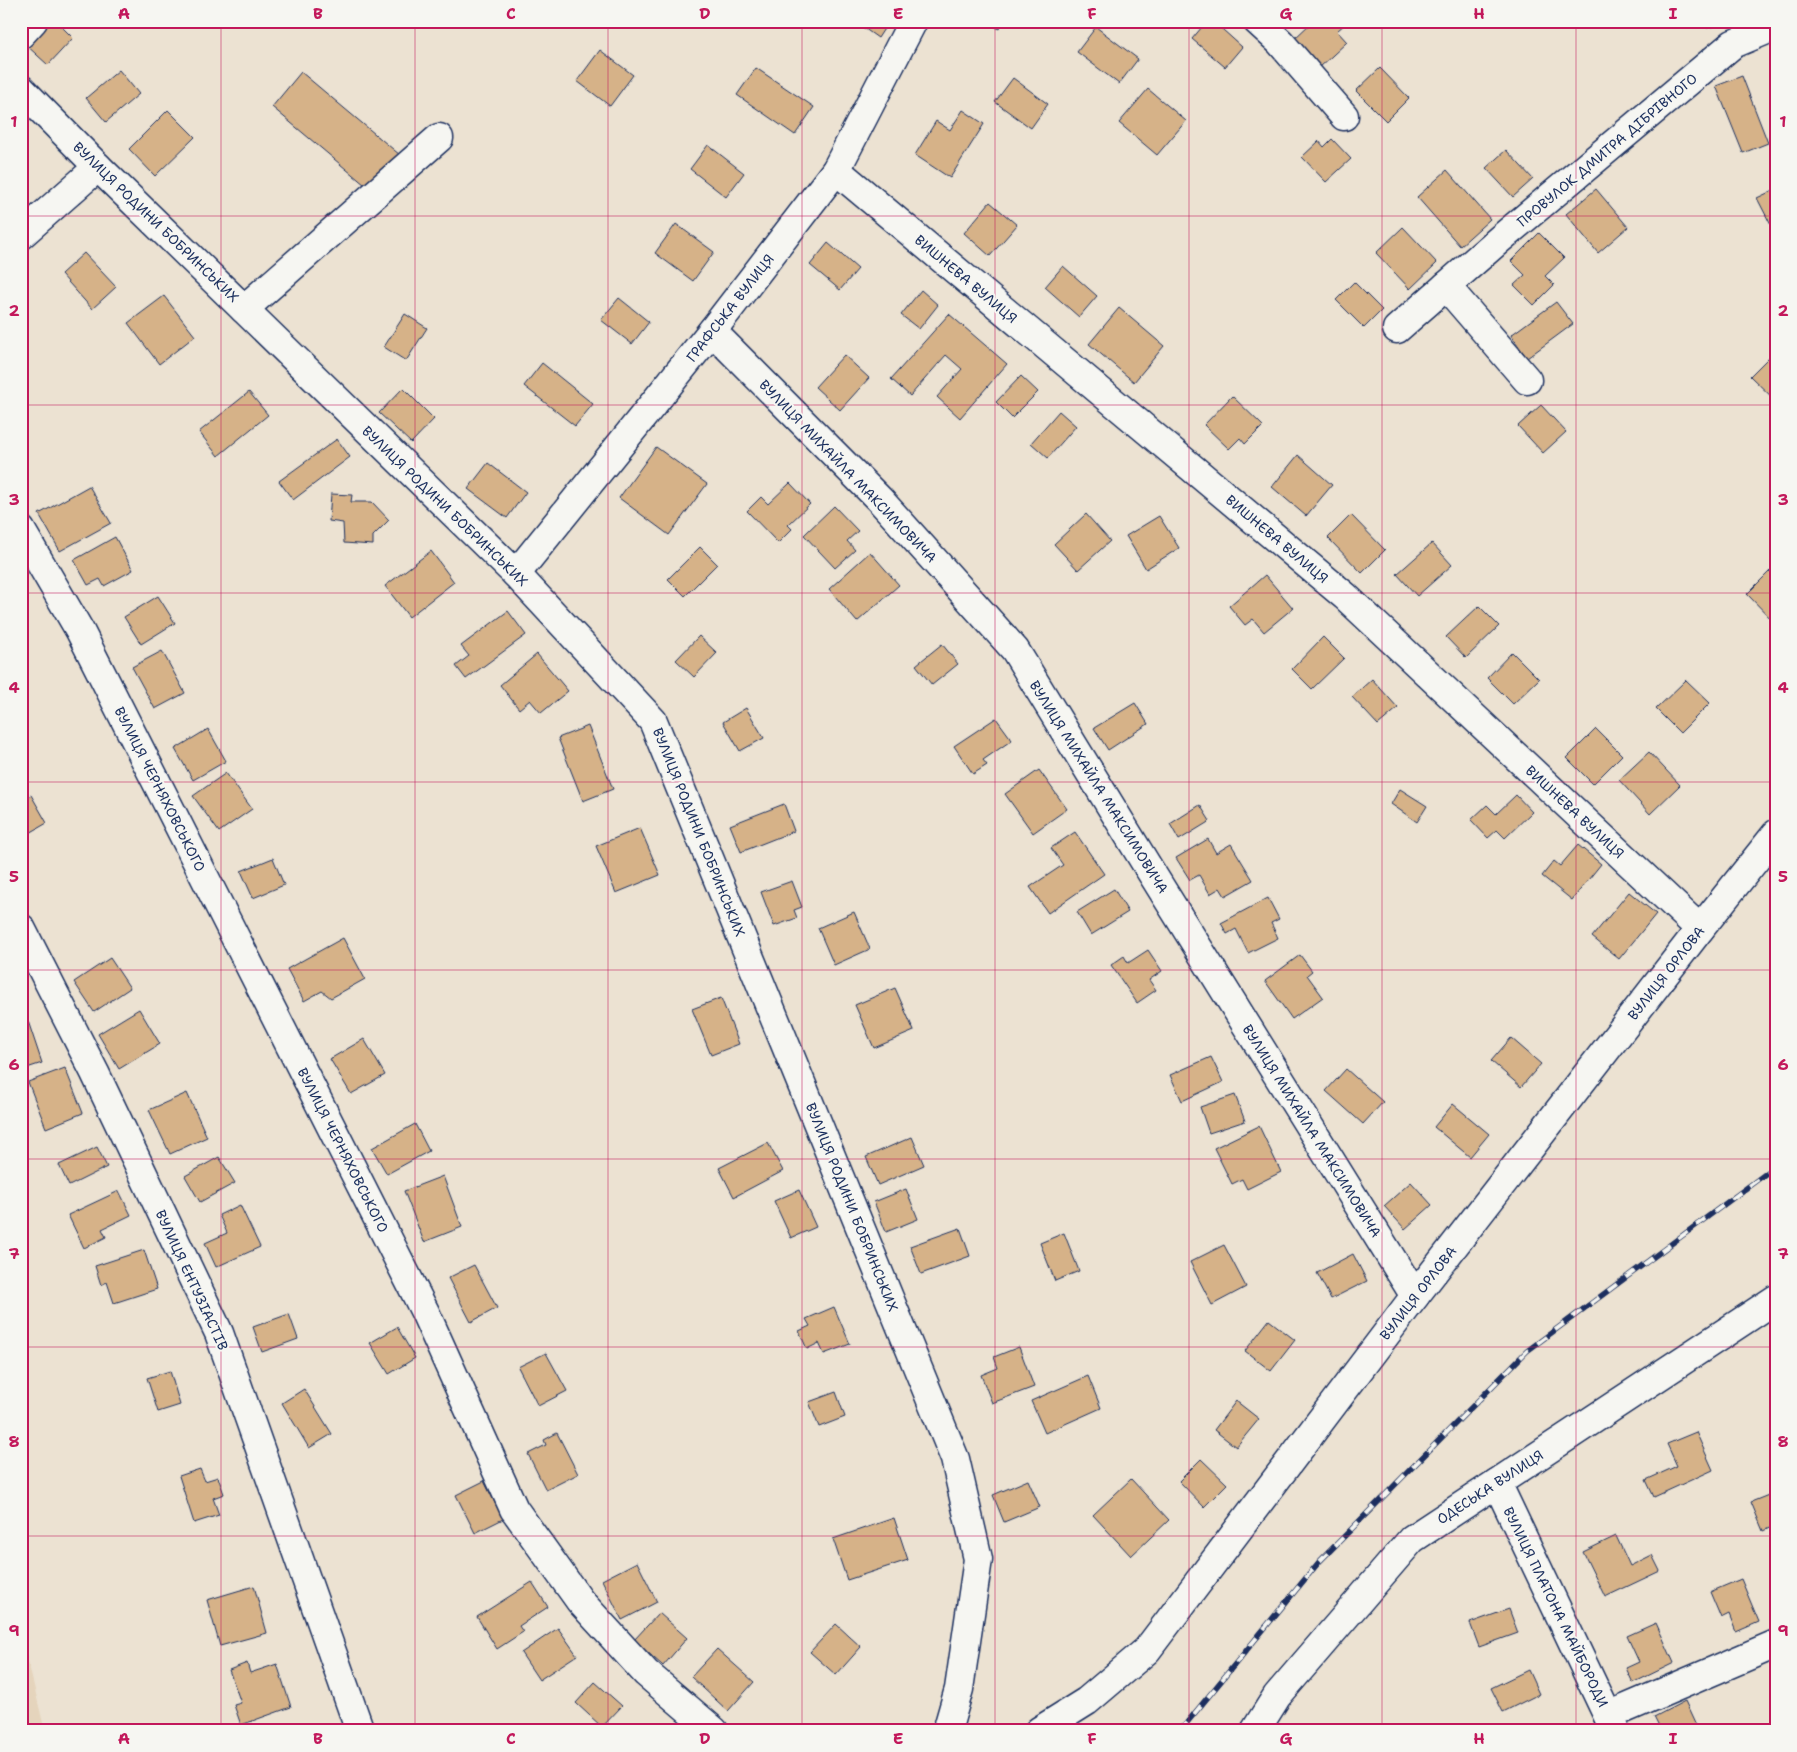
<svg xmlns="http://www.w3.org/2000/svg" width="1797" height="1752" font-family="'Shantell Sans',sans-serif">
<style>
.built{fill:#e5d4bc}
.building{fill:#d6b288;stroke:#1b2f5e}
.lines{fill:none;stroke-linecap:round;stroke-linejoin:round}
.minor-casing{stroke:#1b2f5e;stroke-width:31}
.minor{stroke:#f6f6f2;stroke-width:28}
.rail-casing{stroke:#1b2f5e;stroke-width:5.5}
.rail{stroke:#f6f6f2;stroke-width:4;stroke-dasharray:11;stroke-linecap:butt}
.grid{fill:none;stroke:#c2185b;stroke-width:1;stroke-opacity:0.55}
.labels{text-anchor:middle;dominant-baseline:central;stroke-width:4;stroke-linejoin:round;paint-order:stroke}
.street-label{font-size:14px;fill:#1b2f5e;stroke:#f6f6f2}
.neatline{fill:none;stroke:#c2185b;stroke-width:2}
.grid-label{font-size:16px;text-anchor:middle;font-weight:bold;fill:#c2185b}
</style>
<rect width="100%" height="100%" fill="#ece2d2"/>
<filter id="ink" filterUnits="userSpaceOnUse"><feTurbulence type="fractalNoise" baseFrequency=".02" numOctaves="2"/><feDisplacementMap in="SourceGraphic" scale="10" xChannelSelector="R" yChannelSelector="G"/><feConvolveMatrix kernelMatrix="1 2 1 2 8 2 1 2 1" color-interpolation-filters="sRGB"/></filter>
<g filter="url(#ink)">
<!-- built -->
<path class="built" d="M21,1633L45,1731H21Z"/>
<!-- building -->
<g class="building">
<path d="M47,21H56L73,38L48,65L25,44Z"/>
<path d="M854,21H889L878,38Z"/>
<path d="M987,21H1004L999,29Z"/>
<path d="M1207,21H1213L1242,47L1225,67L1192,39Z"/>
<path d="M1313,21H1344L1346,23L1337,31L1347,42L1319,68L1293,40Z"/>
<path d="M1706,21H1734L1707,28Z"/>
<path d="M1096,27L1138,59L1119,84L1077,52Z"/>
<path d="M600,50L633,75L610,106L577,81Z"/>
<path d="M756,68L814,107L795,135L737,95Z"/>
<path d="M1380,68L1409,98L1386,121L1356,91Z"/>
<path d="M119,70L139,94L106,122L86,98Z"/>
<path d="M301,72L400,155L371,190L272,107Z"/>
<path d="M1742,76L1768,143L1743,153L1716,86Z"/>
<path d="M1013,78L1048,104L1031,128L995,102Z"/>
<path d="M1148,89L1186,121L1157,155L1119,123Z"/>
<path d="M168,110L195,137L155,176L129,149Z"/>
<path d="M963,110L984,124L950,178L915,155L936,121L950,130Z"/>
<path d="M1332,139L1351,159L1326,182L1302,157L1319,141L1324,147Z"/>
<path d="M708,145L744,173L726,197L690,169Z"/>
<path d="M1506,150L1533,179L1513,197L1486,168Z"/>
<path d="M1447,170L1490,219L1460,246L1417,197Z"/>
<path d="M1596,189L1628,227L1598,253L1566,214Z"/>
<path d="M1776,189V230L1774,231L1757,198Z"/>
<path d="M990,202L1017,225L990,256L964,233Z"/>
<path d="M676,224L714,252L693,281L655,253Z"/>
<path d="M1403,227L1437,263L1410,289L1376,253Z"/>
<path d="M1539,233L1564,258L1545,276L1554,285L1534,305L1514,285L1525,275L1511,261Z"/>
<path d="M828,243L858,269L840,290L810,265Z"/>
<path d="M84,253L116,287L92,309L61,274Z"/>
<path d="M1063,266L1097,296L1079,317L1045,287Z"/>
<path d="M1354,282L1382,310L1364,328L1336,300Z"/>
<path d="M921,290L938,305L919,329L901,315Z"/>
<path d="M164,296L195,336L159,364L128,323Z"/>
<path d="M619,298L649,322L632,344L601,320Z"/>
<path d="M1556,302L1573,324L1527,358L1511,335Z"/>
<path d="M1119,308L1164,346L1134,382L1089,344Z"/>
<path d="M405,314L427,328L406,361L384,347Z"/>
<path d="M949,314L1007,364L960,418L937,397L962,369L946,355L910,396L891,379Z"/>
<path d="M1774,352L1776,354V401L1750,376Z"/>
<path d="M844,355L869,378L840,410L815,387Z"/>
<path d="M542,363L593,404L575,426L524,386Z"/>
<path d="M1021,376L1038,392L1012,418L996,402Z"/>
<path d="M403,388L434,419L411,443L379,413Z"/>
<path d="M249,392L268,415L218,456L199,432Z"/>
<path d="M1232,396L1263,426L1245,444L1240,438L1229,449L1204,425Z"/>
<path d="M1541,405L1566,432L1543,453L1518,426Z"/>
<path d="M1059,411L1076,426L1048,458L1031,443Z"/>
<path d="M337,439L350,457L293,500L279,481Z"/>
<path d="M656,447L707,484L669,535L619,498Z"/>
<path d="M1298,455L1332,485L1306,516L1272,487Z"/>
<path d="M488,463L526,492L507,518L468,489Z"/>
<path d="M790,483L810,504L788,525L792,529L778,543L747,511L761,497L768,504Z"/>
<path d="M89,486L111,523L60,551L39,514Z"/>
<path d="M331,494L352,495L351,502H372L389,520L373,536V545L344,543L343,523L329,521Z"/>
<path d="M834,506L858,531L847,541L855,550L835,568L804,535Z"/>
<path d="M1086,514L1110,541L1078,570L1054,544Z"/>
<path d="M1351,515L1385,550L1362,573L1328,538Z"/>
<path d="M1159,516L1179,548L1146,569L1126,536Z"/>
<path d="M115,537L133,570L104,586L100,579L88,585L74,560Z"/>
<path d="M1432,543L1452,565L1417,596L1397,574Z"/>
<path d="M700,547L717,564L685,596L668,579Z"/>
<path d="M431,551L454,582L409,617L385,586Z"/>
<path d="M870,552L899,585L857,622L829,589Z"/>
<path d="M1772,569L1776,573V624L1747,594Z"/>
<path d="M1265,575L1293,608L1264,632L1253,619L1245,625L1229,606Z"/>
<path d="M158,596L175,623L141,644L124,617Z"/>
<path d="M1479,606L1499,626L1466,658L1446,637Z"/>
<path d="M508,611L526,635L466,679L456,666L469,656L461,646Z"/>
<path d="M699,636L717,653L694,677L676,660Z"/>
<path d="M1323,637L1344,658L1312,689L1292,669Z"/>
<path d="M942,644L958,664L932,685L916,665Z"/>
<path d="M162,651L185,693L155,709L132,667Z"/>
<path d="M1512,652L1539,679L1513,704L1487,678Z"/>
<path d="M537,654L568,691L541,713L530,700L519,709L500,685Z"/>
<path d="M1372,679L1398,708L1378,725L1352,697Z"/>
<path d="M1686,680L1710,703L1680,733L1656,709Z"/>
<path d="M1135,703L1148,724L1108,750L1094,728Z"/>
<path d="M746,708L764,738L740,751L723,722Z"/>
<path d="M996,718L1012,740L983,760L987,765L973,774L954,746Z"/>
<path d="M588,726L613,789L583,801L558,738Z"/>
<path d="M208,729L226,761L193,780L175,749Z"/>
<path d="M1596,729L1622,755L1593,784L1567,758Z"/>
<path d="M1649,752L1680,785L1650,814L1619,780Z"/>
<path d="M1039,770L1067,809L1033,833L1005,794Z"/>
<path d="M226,773L252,809L219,832L193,796Z"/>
<path d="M1400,789L1427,806L1417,822L1391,804Z"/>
<path d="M31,795L47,823L21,838V801Z"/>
<path d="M1516,795L1532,812L1505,838L1497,830L1488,838L1471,820L1487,805L1496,814Z"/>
<path d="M784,804L794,831L741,852L730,825Z"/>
<path d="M1200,805L1210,821L1179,840L1170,824Z"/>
<path d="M640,828L660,875L616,893L596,846Z"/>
<path d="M1075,832L1104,874L1048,913L1030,887L1063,865L1051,848Z"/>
<path d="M1208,839L1216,853L1231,844L1253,880L1225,896L1220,888L1210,894L1199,875L1190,880L1176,858Z"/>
<path d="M1578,845L1601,864L1572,900L1542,876L1554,861L1560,866Z"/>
<path d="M273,858L284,885L253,898L241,871Z"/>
<path d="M792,881L802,907L794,910L797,918L774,926L761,892Z"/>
<path d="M1114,889L1128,912L1091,935L1077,912Z"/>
<path d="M1629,892L1656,914L1619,959L1592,937Z"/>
<path d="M1268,898L1279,919L1271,923L1278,938L1248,953L1236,929L1227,934L1221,923Z"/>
<path d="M854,912L870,949L834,965L818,928Z"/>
<path d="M343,938L365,979L331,998L322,991L304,1001L287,969Z"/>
<path d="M1148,950L1162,971L1149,980L1156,990L1137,1003L1111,965L1124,956L1128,963Z"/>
<path d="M1300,955L1312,971L1307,975L1323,997L1292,1019L1265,981Z"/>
<path d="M110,958L130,988L94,1012L74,982Z"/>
<path d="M895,988L914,1031L874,1048L855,1005Z"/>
<path d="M721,998L739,1044L711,1055L692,1009Z"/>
<path d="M139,1009L160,1044L119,1069L98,1034Z"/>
<path d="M28,1021L42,1063L21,1070V1023Z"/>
<path d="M1511,1038L1541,1064L1521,1087L1491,1061Z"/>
<path d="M364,1039L385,1075L351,1094L330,1059Z"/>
<path d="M1211,1057L1223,1082L1182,1101L1170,1075Z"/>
<path d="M65,1068L83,1113L46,1128L28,1082Z"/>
<path d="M1346,1069L1383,1102L1363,1124L1326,1091Z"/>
<path d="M187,1093L207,1137L170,1154L149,1110Z"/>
<path d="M1235,1095L1245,1121L1209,1133L1200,1107Z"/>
<path d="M1453,1104L1489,1134L1470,1157L1434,1127Z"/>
<path d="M415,1124L429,1151L387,1174L372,1148Z"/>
<path d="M1259,1126L1281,1172L1247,1189L1242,1179L1232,1184L1214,1148Z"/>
<path d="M912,1137L924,1165L878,1185L866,1157Z"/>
<path d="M768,1143L783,1171L734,1197L719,1168Z"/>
<path d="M97,1147L107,1167L69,1186L59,1165Z"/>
<path d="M219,1157L235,1183L200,1202L185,1176Z"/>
<path d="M443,1176L462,1227L424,1242L404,1191Z"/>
<path d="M1411,1182L1432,1205L1405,1229L1384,1206Z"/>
<path d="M906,1189L918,1219L886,1232L874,1202Z"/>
<path d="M799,1190L816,1227L791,1238L774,1201Z"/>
<path d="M119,1191L131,1215L102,1229L106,1237L84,1248L68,1215Z"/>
<path d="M240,1205L260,1247L216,1267L205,1243L227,1233L219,1215Z"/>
<path d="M960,1228L970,1256L921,1274L910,1246Z"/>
<path d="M1064,1233L1079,1271L1055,1281L1040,1243Z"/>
<path d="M1224,1245L1246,1287L1212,1305L1190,1262Z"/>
<path d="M144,1250L157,1289L114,1303L107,1282L101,1285L95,1266Z"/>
<path d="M1353,1254L1367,1281L1331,1299L1317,1273Z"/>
<path d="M474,1265L497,1308L471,1322L448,1278Z"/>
<path d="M834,1307L850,1344L824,1354L819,1343L807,1349L799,1331L810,1326L806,1319Z"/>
<path d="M289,1314L298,1339L262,1352L253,1327Z"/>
<path d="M1269,1320L1295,1340L1271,1371L1245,1351Z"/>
<path d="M397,1327L415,1358L389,1374L370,1343Z"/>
<path d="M1019,1347L1034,1387L992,1403L981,1375L998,1368L994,1357Z"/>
<path d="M546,1353L567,1391L538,1406L518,1367Z"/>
<path d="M170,1371L180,1405L158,1412L147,1378Z"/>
<path d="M1088,1376L1101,1408L1045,1433L1031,1401Z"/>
<path d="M304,1389L332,1434L309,1448L282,1403Z"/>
<path d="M836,1392L845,1417L819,1427L809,1402Z"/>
<path d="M1236,1401L1259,1419L1236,1447L1214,1430Z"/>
<path d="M1696,1432L1713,1470L1654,1497L1646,1480L1677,1466L1667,1444Z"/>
<path d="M557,1433L578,1474L546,1490L528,1454L546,1445L544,1440Z"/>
<path d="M1201,1459L1227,1484L1204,1507L1179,1481Z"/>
<path d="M200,1469L205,1481L218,1477L224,1494L213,1498L219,1515L194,1523L179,1476Z"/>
<path d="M1131,1479L1169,1520L1131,1556L1093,1515Z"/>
<path d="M1028,1480L1040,1507L1004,1522L993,1495Z"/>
<path d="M484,1481L503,1519L475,1533L456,1495Z"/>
<path d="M1776,1492V1525L1763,1531L1751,1502Z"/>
<path d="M894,1518L908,1560L847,1580L833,1539Z"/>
<path d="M1616,1536L1630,1566L1652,1555L1660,1571L1605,1597L1583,1552Z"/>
<path d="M637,1562L657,1602L622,1620L602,1580Z"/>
<path d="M1741,1579L1759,1622L1736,1632L1729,1614L1721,1618L1710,1592Z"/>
<path d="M532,1582L548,1607L519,1626L523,1632L497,1649L477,1617Z"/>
<path d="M254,1586L267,1633L220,1646L207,1600Z"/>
<path d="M1509,1609L1518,1633L1479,1647L1470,1623Z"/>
<path d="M659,1613L687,1638L663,1666L634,1640Z"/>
<path d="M1656,1623L1674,1663L1633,1683L1626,1668L1639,1662L1627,1636Z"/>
<path d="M836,1624L861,1647L836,1675L810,1652Z"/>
<path d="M558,1628L577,1655L539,1680L521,1653Z"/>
<path d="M717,1649L754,1682L728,1711L691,1677Z"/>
<path d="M247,1663L250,1673L277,1664L291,1707L241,1725L234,1705L241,1703L229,1670Z"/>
<path d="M1528,1670L1539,1694L1503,1712L1491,1688Z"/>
<path d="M595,1682L622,1706L602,1727L576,1703Z"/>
<path d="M1685,1701L1697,1727L1689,1731H1661L1654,1717Z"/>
</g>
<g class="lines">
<!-- minor casing -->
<g class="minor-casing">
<g id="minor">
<path d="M1257,21L1280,42L1344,116"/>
<path d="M21,34L33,21"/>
<path d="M21,89L98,167L516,574L653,721L955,1459L978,1559L959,1689L947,1731"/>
<path d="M836,170L1345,596L1700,929"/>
<path d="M21,235L98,167"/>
<path d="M1446,286L1527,380"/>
<path d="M244,309L439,138"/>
<path d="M1397,329L1500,239L1733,44L1776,26"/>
<path d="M712,331L880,500L1015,650L1151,872L1415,1296"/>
<path d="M21,530L80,631L425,1312L514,1509L580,1601L646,1673L714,1731"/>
<path d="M516,574L712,331L836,170L913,21"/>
<path d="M21,928L95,1073L219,1333L360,1731"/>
<path d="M1497,1483L1615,1731"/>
<path d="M1608,1716L1776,1644"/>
<path d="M1039,1731L1087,1701L1147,1650L1415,1296L1700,929L1776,834"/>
<path d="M1255,1731L1277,1696L1412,1539L1776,1299"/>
</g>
</g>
<!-- minor -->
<use href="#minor" class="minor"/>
<!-- rail casing -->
<g class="rail-casing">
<path id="rail" d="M1180,1731L1319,1562L1527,1351L1776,1166"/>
</g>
<!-- rail -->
<use href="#rail" class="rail"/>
</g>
</g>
<!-- grid -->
<path class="grid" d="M221,21V1731M415,21V1731M608,21V1731M802,21V1731M995,21V1731M1189,21V1731M1382,21V1731M1576,21V1731M21,216H1776M21,405H1776M21,593H1776M21,782H1776M21,970H1776M21,1159H1776M21,1347H1776M21,1536H1776"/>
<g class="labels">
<!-- street labels -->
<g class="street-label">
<text transform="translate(1607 150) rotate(-40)">ПРОВУЛОК ДМИТРА ДІБРІВНОГО</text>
<text transform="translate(156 222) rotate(44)">ВУЛИЦЯ РОДИНИ БОБРИНСЬКИХ</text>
<text transform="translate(966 279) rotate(40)">ВИШНЕВА ВУЛИЦЯ</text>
<text transform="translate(730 308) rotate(-52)">ГРАФСЬКА ВУЛИЦЯ</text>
<text transform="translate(848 471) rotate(46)">ВУЛИЦЯ МИХАЙЛА МАКСИМОВИЧА</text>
<text transform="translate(445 506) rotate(44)">ВУЛИЦЯ РОДИНИ БОБРИНСЬКИХ</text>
<text transform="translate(1277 539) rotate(40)">ВИШНЕВА ВУЛИЦЯ</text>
<text transform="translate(1099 787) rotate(58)">ВУЛИЦЯ МИХАЙЛА МАКСИМОВИЧА</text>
<text transform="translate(160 789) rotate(63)">ВУЛИЦЯ ЧЕРНЯХОВСЬКОГО</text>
<text transform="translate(1575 812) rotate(43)">ВИШНЕВА ВУЛИЦЯ</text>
<text transform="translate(699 832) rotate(68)">ВУЛИЦЯ РОДИНИ БОБРИНСЬКИХ</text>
<text transform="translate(1666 973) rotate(-52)">ВУЛИЦЯ ОРЛОВА</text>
<text transform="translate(1312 1131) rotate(58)">ВУЛИЦЯ МИХАЙЛА МАКСИМОВИЧА</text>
<text transform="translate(343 1150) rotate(63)">ВУЛИЦЯ ЧЕРНЯХОВСЬКОГО</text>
<text transform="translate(852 1207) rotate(68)">ВУЛИЦЯ РОДИНИ БОБРИНСЬКИХ</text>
<text transform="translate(192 1280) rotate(65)">ВУЛИЦЯ ЕНТУЗІАСТІВ</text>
<text transform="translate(1418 1293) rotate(-52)">ВУЛИЦЯ ОРЛОВА</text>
<text transform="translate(1490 1487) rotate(-33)">ОДЕСЬКА ВУЛИЦЯ</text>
<text transform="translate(1556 1607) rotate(64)">ВУЛИЦЯ ПЛАТОНА МАЙБОРОДИ</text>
</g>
</g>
<!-- margin -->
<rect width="1797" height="1752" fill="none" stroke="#f6f6f2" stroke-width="55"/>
<rect x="28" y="28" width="1742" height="1696" class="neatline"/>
<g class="grid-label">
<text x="124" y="19">A</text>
<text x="318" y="19">B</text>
<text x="511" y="19">C</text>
<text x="705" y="19">D</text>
<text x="898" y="19">E</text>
<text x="1092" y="19">F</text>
<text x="1286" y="19">G</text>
<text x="1479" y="19">H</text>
<text x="1673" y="19">I</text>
<text x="14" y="127">1</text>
<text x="1783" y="127">1</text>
<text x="14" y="316">2</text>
<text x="1783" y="316">2</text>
<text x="14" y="505">3</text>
<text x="1783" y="505">3</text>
<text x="14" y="693">4</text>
<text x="1783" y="693">4</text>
<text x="14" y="882">5</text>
<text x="1783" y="882">5</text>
<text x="14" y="1070">6</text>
<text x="1783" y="1070">6</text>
<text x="14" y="1259">7</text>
<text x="1783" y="1259">7</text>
<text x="14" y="1447">8</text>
<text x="1783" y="1447">8</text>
<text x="14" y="1636">9</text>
<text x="1783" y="1636">9</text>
<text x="124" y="1744">A</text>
<text x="318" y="1744">B</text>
<text x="511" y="1744">C</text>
<text x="705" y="1744">D</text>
<text x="898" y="1744">E</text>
<text x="1092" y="1744">F</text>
<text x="1286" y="1744">G</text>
<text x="1479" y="1744">H</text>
<text x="1673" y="1744">I</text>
</g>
</svg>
